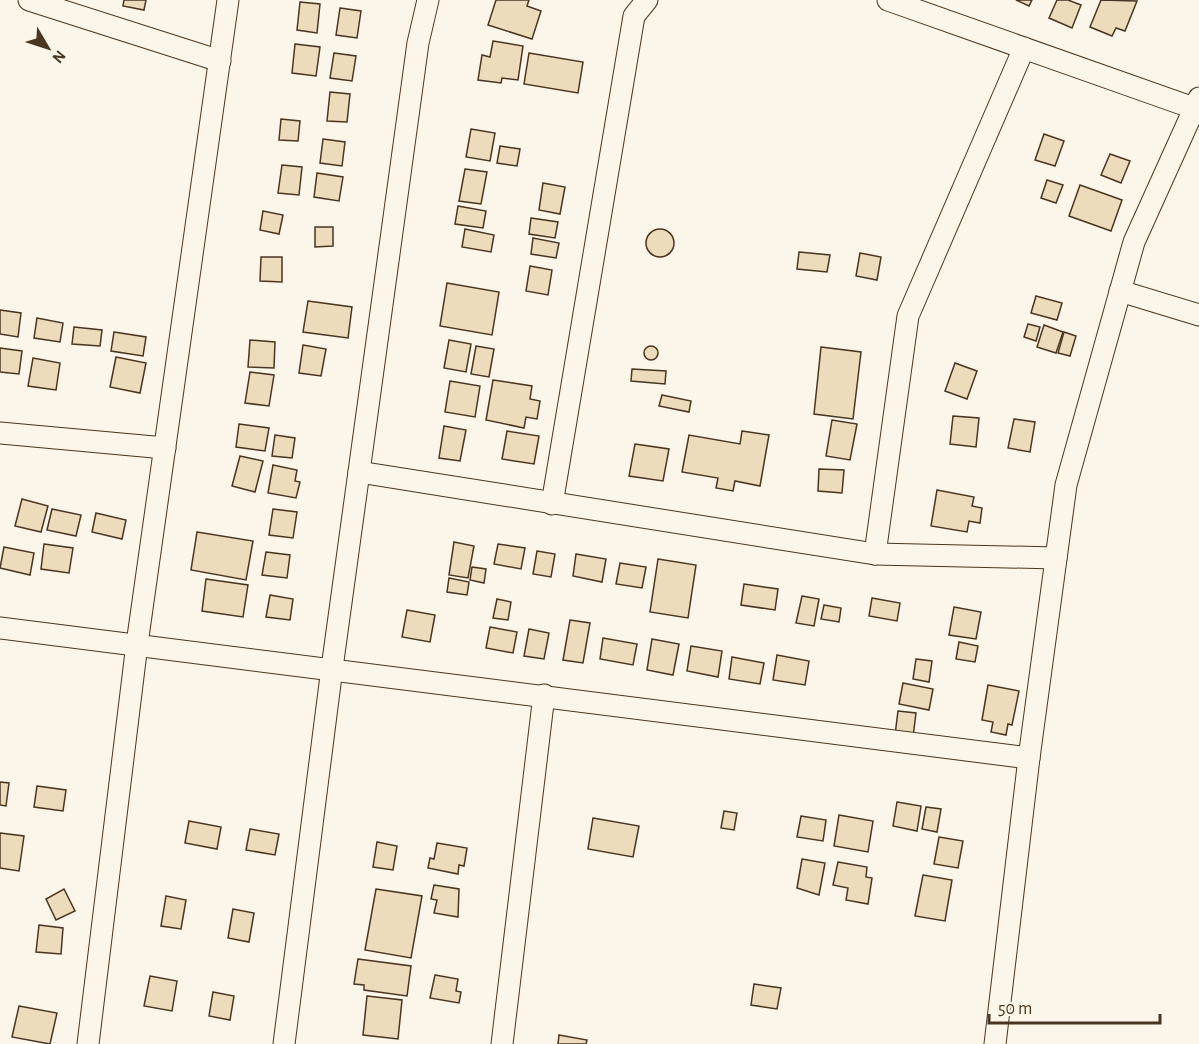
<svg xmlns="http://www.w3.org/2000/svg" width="1199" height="1044" font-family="'Alegreya Sans',sans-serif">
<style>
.building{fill:#ecdcbc;stroke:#4a3520;stroke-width:1.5}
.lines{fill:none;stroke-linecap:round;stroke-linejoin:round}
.street-casing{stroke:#4a3520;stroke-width:23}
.street{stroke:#fbf6e9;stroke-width:21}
</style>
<rect width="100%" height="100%" fill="#fbf6e9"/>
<!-- building -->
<g class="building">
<path d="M124,0H146L144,10L123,6Z"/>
<path d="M496,0H529L527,6L541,11L532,39L488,25Z"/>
<path d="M1016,0H1032L1029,6Z"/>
<path d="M1057,0H1068L1081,5L1072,28L1049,18Z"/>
<path d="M1101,0L1137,1L1125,31L1116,28L1112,36L1090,27Z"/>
<path d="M300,2L320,4L317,33L297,30Z"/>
<path d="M340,8L361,11L357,38L336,35Z"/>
<path d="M493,41L523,46L518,80L502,78L501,83L478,80L482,55L490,57Z"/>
<path d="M295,44L320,47L316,76L292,73Z"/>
<path d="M334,53L356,56L352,81L330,78Z"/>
<path d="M529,53L583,62L578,93L524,84Z"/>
<path d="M330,92L350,94L347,122L327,121Z"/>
<path d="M281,119L300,121L298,141L279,140Z"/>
<path d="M471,129L495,133L490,161L466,157Z"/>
<path d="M1044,134L1064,141L1055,166L1035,160Z"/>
<path d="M323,139L345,142L342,166L320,163Z"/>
<path d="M500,146L520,149L517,166L497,163Z"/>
<path d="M1110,154L1130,161L1121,183L1101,175Z"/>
<path d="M282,165L302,167L299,195L278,193Z"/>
<path d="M465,169L487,172L481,204L459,201Z"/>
<path d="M317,173L343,177L339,201L314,197Z"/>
<path d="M1047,180L1063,185L1056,203L1041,198Z"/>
<path d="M543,183L565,187L560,214L539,210Z"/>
<path d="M1080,185L1122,200L1111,231L1069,216Z"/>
<path d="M458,206L486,211L483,228L455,224Z"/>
<path d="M263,211L283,215L279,234L260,230Z"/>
<path d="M531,218L558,222L555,238L529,234Z"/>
<path d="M315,227H333V246L315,247Z"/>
<circle cx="660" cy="243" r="14"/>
<path d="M465,229L494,235L491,252L462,247Z"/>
<path d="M533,238L559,243L556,258L531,254Z"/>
<path d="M799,252L830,255L827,272L797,269Z"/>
<path d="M860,253L881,257L877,280L856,276Z"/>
<path d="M261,257H282V282L260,281Z"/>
<path d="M530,266L552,270L548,295L526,291Z"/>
<path d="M447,283L499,292L492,335L440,326Z"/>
<path d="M1036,296L1062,303L1057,320L1031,313Z"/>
<path d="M308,301L352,307L348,338L303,332Z"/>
<path d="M0,310L21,313L18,337L0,334Z"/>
<path d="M37,318L63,323L60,342L34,338Z"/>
<path d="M1028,324L1040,327L1036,341L1024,337Z"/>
<path d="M1044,325L1063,332L1056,353L1037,347Z"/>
<path d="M74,327L102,330L100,346L72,344Z"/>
<path d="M114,332L146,337L143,356L111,351Z"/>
<path d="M1064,332L1076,336L1070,356L1058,353Z"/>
<path d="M250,340L275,342L274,368L248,367Z"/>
<path d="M449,340L471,344L466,372L444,368Z"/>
<path d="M303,345L326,349L321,376L299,373Z"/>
<circle cx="651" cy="353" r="7"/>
<path d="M476,346L494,349L489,377L471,374Z"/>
<path d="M821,347L861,352L853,419L814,414Z"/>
<path d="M0,348L22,351L19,374L0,372Z"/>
<path d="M116,357L146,363L140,393L110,387Z"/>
<path d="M33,358L60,363L56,390L28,386Z"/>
<path d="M955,363L977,371L967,399L945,391Z"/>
<path d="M632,369L666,371L665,384L631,381Z"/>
<path d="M250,372L274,375L269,406L245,403Z"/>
<path d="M493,380L532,386L530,399L540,401L537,419L526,417L524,428L486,420Z"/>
<path d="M450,381L480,386L475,417L445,412Z"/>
<path d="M662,395L691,401L689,412L659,406Z"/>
<path d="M953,416L979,418L976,447L950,444Z"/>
<path d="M1014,419L1035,422L1030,452L1008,448Z"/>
<path d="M832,420L857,424L850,460L826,456Z"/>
<path d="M239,424L269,428L265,451L236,447Z"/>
<path d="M444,426L466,430L460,461L439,458Z"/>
<path d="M507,431L539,436L534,464L502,459Z"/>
<path d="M742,431L769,435L760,486L735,481L733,491L716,488L718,478L682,472L689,435L740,444Z"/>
<path d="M275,435L295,438L292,458L272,456Z"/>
<path d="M635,444L669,449L663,481L629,476Z"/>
<path d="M240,456L263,461L255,492L232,486Z"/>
<path d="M273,465L297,470L295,481L300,482L296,498L268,493Z"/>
<path d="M819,469L844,470L842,493L818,491Z"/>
<path d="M937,490L974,497L972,506L982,508L980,523L969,521L967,532L931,526Z"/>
<path d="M22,499L48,506L41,532L15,526Z"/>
<path d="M52,509L81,515L76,536L47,530Z"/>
<path d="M273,509L297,512L293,538L269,535Z"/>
<path d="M96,513L126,520L122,539L92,532Z"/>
<path d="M197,532L253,541L246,580L191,570Z"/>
<path d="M454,542L474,546L468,578L449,575Z"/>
<path d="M44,544L73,548L69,573L41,569Z"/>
<path d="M498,544L525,548L521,569L494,564Z"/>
<path d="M4,547L34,553L30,575L0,568Z"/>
<path d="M537,551L555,554L551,577L533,574Z"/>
<path d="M266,552L290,555L287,578L262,575Z"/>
<path d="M576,554L606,559L602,582L573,576Z"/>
<path d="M658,559L696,565L688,618L650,612Z"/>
<path d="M620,563L646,567L642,588L616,584Z"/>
<path d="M472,567L486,569L484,583L470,580Z"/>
<path d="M449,578L469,582L467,595L447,592Z"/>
<path d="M206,579L248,585L243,617L202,611Z"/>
<path d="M744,584L778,589L775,610L741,605Z"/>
<path d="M270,595L293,599L290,620L266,617Z"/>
<path d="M802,596L819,599L814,626L796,623Z"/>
<path d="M872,598L900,603L897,621L869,616Z"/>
<path d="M497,599L511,602L508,620L493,618Z"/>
<path d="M824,605L841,608L839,622L821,619Z"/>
<path d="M954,607L981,612L976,639L949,635Z"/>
<path d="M407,610L435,615L430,642L402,637Z"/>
<path d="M570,620L590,623L583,663L563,660Z"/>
<path d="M490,627L517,632L513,653L486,648Z"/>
<path d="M529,629L549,633L544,659L524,656Z"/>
<path d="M603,638L637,644L633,665L600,659Z"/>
<path d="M652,639L679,644L673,675L647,670Z"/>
<path d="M959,642L978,646L975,662L956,659Z"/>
<path d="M691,646L722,651L718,677L687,671Z"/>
<path d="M777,655L809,661L805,685L773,680Z"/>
<path d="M732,657L764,663L760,684L729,679Z"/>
<path d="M916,659L932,661L929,682L913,679Z"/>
<path d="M903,683L933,689L929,710L899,704Z"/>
<path d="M988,685L1019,691L1012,725L1008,724L1006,735L991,732L993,722L982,720Z"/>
<path d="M898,711L916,713L913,737L895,735Z"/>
<path d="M0,782L9,783L6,806L0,805Z"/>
<path d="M37,786L66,790L63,811L34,807Z"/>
<path d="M897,802L921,806L917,831L893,826Z"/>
<path d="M926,807L941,809L937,832L922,829Z"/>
<path d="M724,811L737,813L734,830L721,828Z"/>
<path d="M839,815L873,821L868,852L834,846Z"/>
<path d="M801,816L826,820L823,841L797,837Z"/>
<path d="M593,818L639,826L633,857L588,849Z"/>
<path d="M189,821L221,827L217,849L185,843Z"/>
<path d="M250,829L279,834L275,855L246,850Z"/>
<path d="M0,833L24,836L19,871L0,868Z"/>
<path d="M939,837L963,841L958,868L934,864Z"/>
<path d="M377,842L397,846L393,870L373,867Z"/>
<path d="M437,843L467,848L464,866L459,865L458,874L428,868L430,858L434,859Z"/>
<path d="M802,859L825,863L819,895L797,888Z"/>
<path d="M838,862L867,867L866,877L872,878L868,904L846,900L848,888L833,885Z"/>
<path d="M923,875L952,880L945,921L915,916Z"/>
<path d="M434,885L459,889L458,917L434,913L437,900L431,899Z"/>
<path d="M64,889L75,911L56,920L46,899Z"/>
<path d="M376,889L422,896L411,958L365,950Z"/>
<path d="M166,896L186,900L181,929L161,926Z"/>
<path d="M233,909L254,913L249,942L228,938Z"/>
<path d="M39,925L63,928L61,954L36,952Z"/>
<path d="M358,959L411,966L407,996L364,990V985L354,984Z"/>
<path d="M435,975L458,979L456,991L461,992L459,1003L430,998Z"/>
<path d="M150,976L177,981L172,1011L144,1006Z"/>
<path d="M754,984L781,988L777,1009L751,1005Z"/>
<path d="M213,992L234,996L230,1020L209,1016Z"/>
<path d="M367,996L402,1000L398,1039L363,1035Z"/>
<path d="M19,1006L57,1013L50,1044L12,1037Z"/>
<path d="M559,1035L587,1040L586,1044H558Z"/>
</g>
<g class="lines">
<!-- street casing -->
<g class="street-casing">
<g id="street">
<path d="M29,0L220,61"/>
<path d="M888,0L1199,110"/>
<path d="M1120,291L1199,315"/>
<path d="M0,433L165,448"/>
<path d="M359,472L875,554L1056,558"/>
<path d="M552,504L634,16L647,0"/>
<path d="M875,554L908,316L1024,48"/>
<path d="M0,628L1029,758"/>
<path d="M88,1044L137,644L228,0"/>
<path d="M284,1044L332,668L418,43L428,0"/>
<path d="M502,1044L544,695"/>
<path d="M995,1044L1029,758L1066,485L1134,242L1199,98"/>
</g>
</g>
<!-- street -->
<use href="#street" class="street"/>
</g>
<!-- north arrow -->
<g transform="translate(48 48) rotate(129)" stroke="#fbf6e9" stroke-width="4.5" paint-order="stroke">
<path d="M0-4.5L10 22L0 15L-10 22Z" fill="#4a3520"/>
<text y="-9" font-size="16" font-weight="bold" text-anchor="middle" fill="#4a3520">N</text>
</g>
<!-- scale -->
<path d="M989 1014v9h171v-9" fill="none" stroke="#4a3520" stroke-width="3"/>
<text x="998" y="1014" font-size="18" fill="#4a3520" stroke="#fbf6e9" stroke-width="4.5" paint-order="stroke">50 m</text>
</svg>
